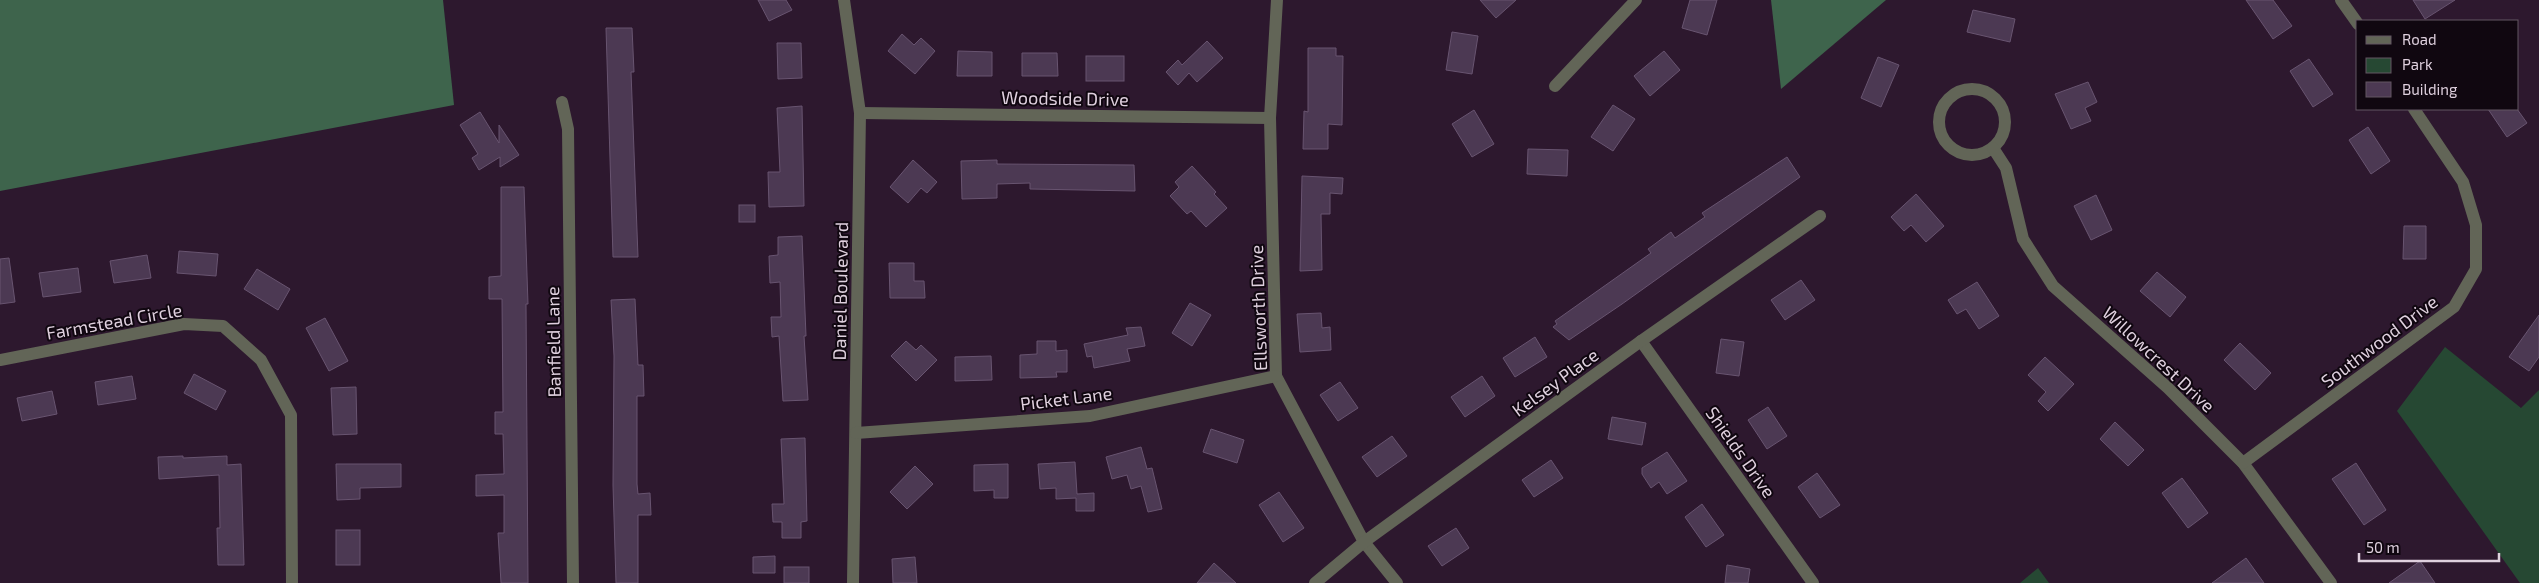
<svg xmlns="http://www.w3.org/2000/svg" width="2539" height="583" font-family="'Exo 2',sans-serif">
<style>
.green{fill:#264833}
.forest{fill:#3e644c}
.building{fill:#4c3953;stroke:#685470}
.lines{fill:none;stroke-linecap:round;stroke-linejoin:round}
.minor{stroke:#626557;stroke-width:12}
.labels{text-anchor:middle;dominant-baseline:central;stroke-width:4;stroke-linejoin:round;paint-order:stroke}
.street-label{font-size:18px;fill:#dfd0de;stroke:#100710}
</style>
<rect width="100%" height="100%" fill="#2d182e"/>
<!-- green -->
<g class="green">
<path d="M2445,347L2521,408L2539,390V583H2520L2397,411Z"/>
<path d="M2038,568L2049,583H2020Z"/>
</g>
<!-- forest -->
<g class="forest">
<path d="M0,0H443L454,105L0,191Z"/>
<path d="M1771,0H1886L1781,89Z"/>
</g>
<!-- building -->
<g class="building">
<path d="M758,0H786L792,10L769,21Z"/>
<path d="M1480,0H1516L1496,18Z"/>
<path d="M1690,0H1717L1707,35L1682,28Z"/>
<path d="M2246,0H2273L2292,26L2273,39Z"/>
<path d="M2413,0H2455L2425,19Z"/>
<path d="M1973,10L2015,19L2010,42L1967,32Z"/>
<path d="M606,28H632L634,72H631L638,257H613Z"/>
<path d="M1452,32L1478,36L1472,74L1446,70Z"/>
<path d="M902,34L914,45L921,38L935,51L915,74L888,51Z"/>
<path d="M1207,41L1223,58L1197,82L1189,73L1178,85L1166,72L1178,60L1182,65Z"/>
<path d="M777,43H801L802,78L778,79Z"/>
<path d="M1308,48H1336V56H1343L1342,125L1328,124V149H1303L1304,111L1308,112Z"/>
<path d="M958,51L992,52V76H957Z"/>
<path d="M1664,51L1680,70L1650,96L1634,76Z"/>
<path d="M1022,53H1057L1058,76H1022Z"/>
<rect x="1086" y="56" width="38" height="25"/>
<path d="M1878,57L1899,65L1881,107L1861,98Z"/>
<path d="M2309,59L2333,94L2313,107L2290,71Z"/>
<path d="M2088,82L2097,102L2085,108L2091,121L2071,129L2055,94Z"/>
<path d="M1613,105L1635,119L1613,151L1591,137Z"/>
<path d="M802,106L804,206L769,207L768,172H780L777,108Z"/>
<path d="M2488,109H2517L2527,123L2507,137Z"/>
<path d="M1474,110L1494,144L1472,157L1452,124Z"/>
<path d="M480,112L499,143V125L519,155L500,167V157L479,170L472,158L478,154L460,125Z"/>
<path d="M2368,127L2390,161L2371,174L2349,140Z"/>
<path d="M1528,149L1568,150L1567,176L1527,174Z"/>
<path d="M1787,157L1800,177L1622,304L1569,340L1553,327L1557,324L1555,321L1651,253L1648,249L1671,232L1675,238L1705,217L1702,213Z"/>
<path d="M913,160L937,182L927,193L921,188L908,203L890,187Z"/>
<path d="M997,160V164L1134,165L1135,191L1030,189V183L997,184V198L962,199L961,161Z"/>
<path d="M1192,166L1216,192L1214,194L1227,208L1206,227L1191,211L1187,214L1170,196L1179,187L1175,182Z"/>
<path d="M1302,176L1343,178L1342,194L1330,193V214H1321L1322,270L1300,271Z"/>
<path d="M501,187H524L528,304H526L528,583H501L498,533H504V495L476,496V475L504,474L503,434H495V412H503L502,299H489V277L501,276Z"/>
<path d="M1916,194L1944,226L1926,242L1911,225L1904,231L1891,217Z"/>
<path d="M2096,195L2112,230L2091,240L2074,206Z"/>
<rect x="739" y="205" width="16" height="17"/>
<path d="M2404,226H2426V259H2403Z"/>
<path d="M802,236L806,336H804L808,400L783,401L779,336L772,337L771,317H781L780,282L770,283L769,256L778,255V237Z"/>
<path d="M179,251L218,254L216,276L177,273Z"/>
<path d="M147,255L151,278L114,283L110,261Z"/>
<path d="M9,258L15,302L0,304V259Z"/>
<path d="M889,263H914V281H924L925,298H890Z"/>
<path d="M78,268L81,292L43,297L39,273Z"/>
<path d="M257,269L290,289L278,310L244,289Z"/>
<path d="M2157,272L2186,297L2170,317L2140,291Z"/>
<path d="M1801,280L1815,300L1785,320L1771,300Z"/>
<path d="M1977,282L1999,316L1979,329L1966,309L1957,314L1948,300Z"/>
<path d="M635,299L638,365H643L644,396H637V484L638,494L650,493L651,515H638V583H616L613,485L614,356L611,300Z"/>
<path d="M1190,303L1211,315L1192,346L1172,333Z"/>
<path d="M1321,313L1322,328L1330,327L1331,350L1300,352L1297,314Z"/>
<path d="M2539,315V357L2529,371L2509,357Z"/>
<path d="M325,318L348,361L329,371L306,328Z"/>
<path d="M1141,327L1145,346L1127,349L1130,361L1094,368L1092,356L1087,357L1084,344L1128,335L1126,328Z"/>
<path d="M1535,337L1547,357L1515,377L1503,358Z"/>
<path d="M1721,339L1744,342L1739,376L1716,373Z"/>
<path d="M906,341L916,350L921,345L937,360L916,381L891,356Z"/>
<path d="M1037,341H1056V351L1067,350V372H1056L1057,377L1020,378V355L1037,354Z"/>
<path d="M2240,343L2271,373L2255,390L2224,360Z"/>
<path d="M991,356L992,380L955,381V357Z"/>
<path d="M2045,357L2074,384L2048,411L2038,401L2046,392L2028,375Z"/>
<path d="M194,374L226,391L216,410L184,393Z"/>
<path d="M132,376L136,399L98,405L95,382Z"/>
<path d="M1482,376L1495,396L1465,417L1451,397Z"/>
<path d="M1340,382L1358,408L1338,421L1320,395Z"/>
<path d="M356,387L357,434L333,435L331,388Z"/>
<path d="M52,391L57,414L22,421L17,398Z"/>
<path d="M1768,407L1787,436L1767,449L1748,420Z"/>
<path d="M1612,417L1646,423L1642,445L1608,439Z"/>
<path d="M2115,422L2144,450L2128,466L2100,439Z"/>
<path d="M1211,429L1244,440L1237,463L1203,452Z"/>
<path d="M1392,436L1407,456L1377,477L1362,457Z"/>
<path d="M805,438L807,521L801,522V538H782V522H773L772,504H784L781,439Z"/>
<path d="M1141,447L1147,469L1152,468L1162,509L1148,512L1141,486L1131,489L1127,475L1112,479L1106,457Z"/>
<path d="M1667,452L1687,481L1667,494L1659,482L1651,488L1642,474V468Z"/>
<path d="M183,456V458L227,456V465L241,464L244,565H218L217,528H220L219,475L159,479L158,457Z"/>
<path d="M1551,460L1563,478L1534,497L1522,480Z"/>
<path d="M1075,462L1077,494L1094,493V511H1076V498L1056,499V488L1040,489L1038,464Z"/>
<path d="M2356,463L2386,510L2364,525L2332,479Z"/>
<path d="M336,464H401V487L360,488V499L337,500Z"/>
<path d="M1008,464V498H994V490L974,491V465Z"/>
<path d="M915,466L933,484L907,509L890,492Z"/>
<path d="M1817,473L1840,505L1820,518L1798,487Z"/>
<path d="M2182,478L2208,513L2188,528L2162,493Z"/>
<path d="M1279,492L1304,528L1283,542L1259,505Z"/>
<path d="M1702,504L1724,535L1706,547L1685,517Z"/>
<path d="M1456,528L1469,548L1442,566L1428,546Z"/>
<rect x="336" y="530" width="24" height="35"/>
<path d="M775,556V573H753V557Z"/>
<path d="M915,557L917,583H893L892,559Z"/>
<path d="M2246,558L2264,583H2212Z"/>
<path d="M2420,561L2435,583H2389Z"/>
<path d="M1214,563L1236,583H1197Z"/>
<path d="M1727,565L1750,569L1748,583H1725Z"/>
<rect x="784" y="567" width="25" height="16"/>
</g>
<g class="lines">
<!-- minor -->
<g class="minor">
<path d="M844,0L860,113L853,583"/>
<path d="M1277,0L1270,118L1276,376L1364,542L1397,583"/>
<path d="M2341,0L2358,24"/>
<path d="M1555,86L1636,0"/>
<circle cx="1972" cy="122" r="33"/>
<path d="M562,102L568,129L573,583"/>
<path d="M860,113L1270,118"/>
<path d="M1993,148L2006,168L2023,239L2053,286L2168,388L2243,463L2331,583"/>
<path d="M1641,341L1813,583"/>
<path d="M0,360L184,324L223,326L261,360L291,415L292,583"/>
<path d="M856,433L1090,416L1276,376"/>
<path d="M2243,463L2454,307L2476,269V225L2463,182L2414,109"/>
<path d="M1315,583L1364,542L1641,341L1820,216"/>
</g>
</g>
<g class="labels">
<!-- street labels -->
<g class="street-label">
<text transform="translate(1065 98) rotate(1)">Woodside Drive</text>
<text transform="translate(840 291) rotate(-89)">Daniel Boulevard</text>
<text transform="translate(1258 308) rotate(-92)">Ellsworth Drive</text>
<text transform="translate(114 321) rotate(-10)">Farmstead Circle</text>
<text transform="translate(2379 341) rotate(-37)">Southwood Drive</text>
<text transform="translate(553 342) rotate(-91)">Banfield Lane</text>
<text transform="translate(2159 359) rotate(43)">Willowcrest Drive</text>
<text transform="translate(1555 382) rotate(-36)">Kelsey Place</text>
<text transform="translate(1066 398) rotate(-7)">Picket Lane</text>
<text transform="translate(1741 452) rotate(55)">Shields Drive</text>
</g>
</g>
<!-- legend -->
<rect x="2356" y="20" width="162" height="90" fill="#100710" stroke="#635762"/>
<rect x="2366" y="36" width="25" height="8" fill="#626557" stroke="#635762"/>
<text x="2402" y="45" font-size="15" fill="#dfd0de">Road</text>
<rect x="2366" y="58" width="25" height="15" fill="#264833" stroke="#635762"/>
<text x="2402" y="70" font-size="15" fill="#dfd0de">Park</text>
<rect x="2366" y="82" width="25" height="15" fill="#4c3953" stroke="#635762"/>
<text x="2402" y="95" font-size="15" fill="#dfd0de">Building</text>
<!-- scale -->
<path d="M2359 553v8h140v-8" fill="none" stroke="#dfd0de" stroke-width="2.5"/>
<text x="2366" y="553" font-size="15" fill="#dfd0de" stroke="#100710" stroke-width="4" paint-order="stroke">50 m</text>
</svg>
